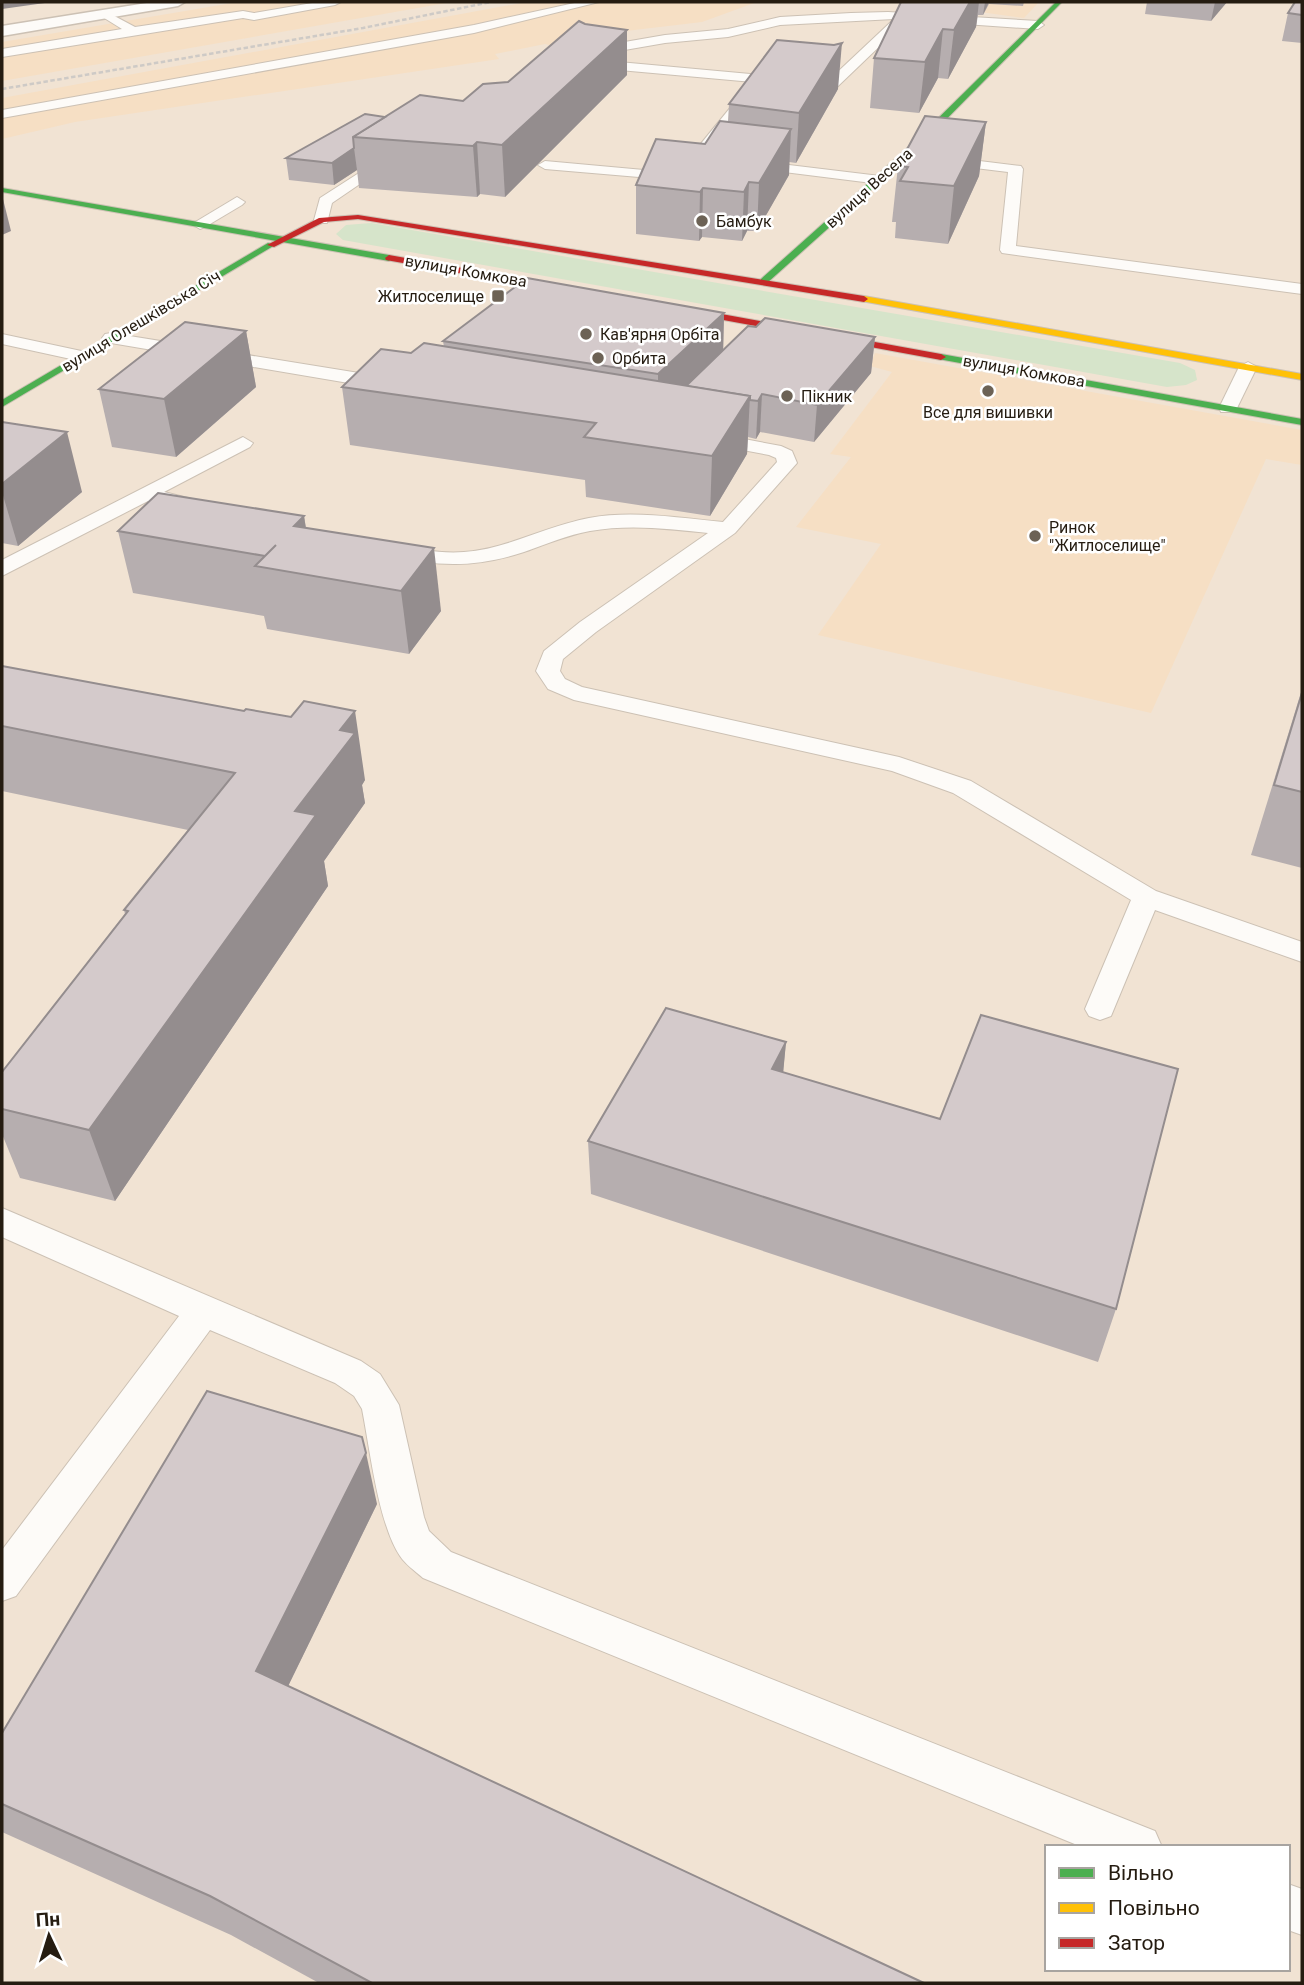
<svg xmlns="http://www.w3.org/2000/svg" width="1304" height="1985" font-family="Roboto,sans-serif">
<style>
.built{fill:#f6dfc4}
.green{fill:#d6e4ca}
.lines{fill:none;stroke-linecap:round;stroke-linejoin:round}
.lane-casing{stroke:#ccc1b4;stroke-width:2}
.street-casing{stroke:#ccc1b4;stroke-width:3}
.fast-casing{stroke:#ccc1b4;stroke-width:2}
.slow-casing{stroke:#ccc1b4;stroke-width:2}
.jam-casing{stroke:#ccc1b4;stroke-width:2}
.lane{fill:#fdfbf8;fill-rule:evenodd}
.street{fill:#fdfbf8;fill-rule:evenodd}
.fast{fill:#4caf50;fill-rule:evenodd}
.slow{fill:#ffc107;fill-rule:evenodd}
.jam{fill:#c62828;fill-rule:evenodd}
.rail{stroke:#cecac6;stroke-width:2.5;stroke-dasharray:4.5 2.5;stroke-linecap:butt}
.wall{fill:#b6aeaf}
.shaded-wall{fill:#948d8e}
.building{fill:#d4cacb;stroke:#948d8e;stroke-width:2}
.poi-dot{fill:#6c6255;stroke:#fff;stroke-width:2.5}
.labels{text-anchor:middle;dominant-baseline:central;stroke-width:5;stroke-linejoin:round;paint-order:stroke}
.far-street-label{font-size:16px;fill:#251c11;stroke:#fff}
.far-poi-label{font-size:16px;fill:#251c11;stroke:#fff;text-anchor:start}
</style>
<rect width="100%" height="100%" fill="#f1e3d3"/>
<!-- built -->
<g class="built">
<path d="M238,2H452L2,81V42Z"/>
<path d="M527,2H757L702,22L609,33L558,47L545,44L495,54L499,59L75,122L2,139V98Z"/>
<path d="M908,2H1039L1024,18Z"/>
<path d="M875,353L1302,430V465L1266,459L1151,713L818,635L881,544L796,527L851,457L830,454L892,372L870,366Z"/>
</g>
<!-- green -->
<path class="green" d="M371,223L1180,363L1195,370L1197,380L1186,385L1167,387L343,240L336,234L346,225Z"/>
<g class="lines">
<!-- lane casing -->
<g class="lane-casing">
<g id="lane">
<path d="M318,2H341L335,5L254,20L243,18L2,57V49L122,29L101,16L99,14L105,11L135,27L243,11L254,13Z"/>
<path d="M579,2H599L474,33L2,118V110L474,25Z"/>
<path d="M851,13L888,12L1038,21L1044,25L1038,29L907,20L836,88L831,89L586,67L580,63L586,59L828,81L894,19L780,25L728,37L665,43L590,56L584,52L590,48L665,35L728,29L780,17Z"/>
<path d="M735,107L742,111L686,181L545,169L538,165L545,161L677,173L730,108Z"/>
<path d="M390,153L395,154V160L332,203L327,223H317L314,220L320,198Z"/>
<path d="M939,156L1021,166L1023,169L1016,246L1302,284V294L1002,253L1000,250L1008,172L934,163L932,160Z"/>
<path d="M748,160L880,176L887,180L880,184L743,167L741,164Z"/>
<path d="M237,197L245,202L242,205L205,227L200,229L192,224Z"/>
<path d="M111,333L390,378L399,384L390,390L105,342L102,338L105,334Z"/>
<path d="M2,334L86,352L89,356L80,361L2,344Z"/>
<path d="M1248,362L1257,367L1237,408L1235,412H1221L1219,408L1239,367Z"/>
<path d="M707,432L781,446L792,451L797,463L735,533L596,632L563,659L560,671L565,679L582,687L899,757L971,781L1156,891L1302,942V962L1155,910L1111,1016L1100,1020L1089,1016L1085,1009L1131,900L953,793L892,771L574,700L548,689L536,671L544,651L580,622L708,533C669,529 630,524 590,531C568,535 546,544 524,552C474,568 438,567 387,555L384,550L387,545L395,544C417,549 441,554 464,552C507,549 546,526 589,518C633,510 678,518 723,522L777,462L776,458L769,455L700,442L697,438Z"/>
<path d="M243,437L253,443L250,447L164,492L200,501L203,505L200,509L193,511L148,501L2,576V560Z"/>
<path d="M2,1208L361,1361L380,1374L399,1405L424,1517L429,1531L451,1552L1155,1831L1162,1847H1082L423,1578C415,1571 405,1564 400,1556C378,1523 370,1449 362,1409L354,1396L335,1383L210,1330L16,1596L2,1601V1550L179,1316L2,1237Z"/>
<path d="M1288,1884L1302,1889V1935L1288,1930Z"/>
</g>
</g>
<!-- street casing -->
<g class="street-casing">
<path id="street" d="M153,2H185L178,6L2,36V26Z"/>
</g>
<!-- fast casing -->
<g class="fast-casing">
<g id="fast">
<path d="M1056,2H1062L919,147L767,283H761V279L913,143Z"/>
<path d="M2,188L389,255L393,258L389,261L2,192Z"/>
<path d="M268,243L275,245L2,407V400Z"/>
<path d="M941,354L1302,419V425L938,359L936,357Z"/>
</g>
</g>
<!-- slow casing -->
<g class="slow-casing">
<path id="slow" d="M864,296L1302,374V380L861,301V297Z"/>
</g>
<!-- jam casing -->
<g class="jam-casing">
<g id="jam">
<path d="M358,215L864,296L868,299L864,302L358,219L324,222L274,247L267,245L319,218Z"/>
<path d="M389,255L575,288L579,291L575,294L386,260L385,258Z"/>
<path d="M672,305L941,354L946,357L941,360L669,310L667,308Z"/>
</g>
</g>
<!-- lane -->
<use href="#lane" class="lane"/>
<!-- street -->
<use href="#street" class="street"/>
<!-- fast -->
<use href="#fast" class="fast"/>
<!-- slow -->
<use href="#slow" class="slow"/>
<!-- jam -->
<use href="#jam" class="jam"/>
<!-- rail -->
<path class="rail" d="M2,89L363,28L491,2"/>
</g>
<!-- wall -->
<g class="wall">
<path d="M901,2H1024L1023,6L989,4L983,15H978L976,27L948,79L938,78L919,113L870,108L874,58Z"/>
<path d="M1147,2H1227L1211,21L1145,14Z"/>
<path d="M1302,2V43L1282,41L1288,13Z"/>
<path d="M585,24L627,30V75L505,197L480,194L477,197L359,188L357,170L334,185L289,180L286,158L385,117L463,101L508,82Z"/>
<path d="M838,89L796,163L789,162V175L757,231H747L742,241L702,237L699,241L636,234V185L705,144L728,121L729,104Z"/>
<path d="M986,122L979,176L948,244L895,238L896,222H892L898,166Z"/>
<path d="M724,313L723,350L756,327L875,337L871,373L814,442L760,432L756,439L748,437L747,454L710,516L586,497L585,480L350,445L342,387L444,347L443,341Z"/>
<path d="M246,331L256,387L176,457L112,447L99,389Z"/>
<path d="M2,422L82,492L18,546L2,543Z"/>
<path d="M304,516L306,528L441,611L409,654L267,629L264,616L133,593L118,531Z"/>
<path d="M2,666L365,780L362,785L365,803L324,861L328,886L115,1201L20,1178L2,1134V1072L125,914L124,910L188,830L2,791Z"/>
<path d="M1302,689V868L1251,855Z"/>
<path d="M786,1042L783,1072L1116,1309L1098,1362L591,1194L588,1141Z"/>
<path d="M377,1504L288,1686L924,1983H319L231,1935L2,1832V1733Z"/>
</g>
<!-- shaded-wall -->
<g class="shaded-wall">
<path d="M2,2H52L2,9Z"/>
<path d="M970,2H979L976,27L948,79L954,30Z"/>
<path d="M985,2H989L983,15Z"/>
<path d="M1215,2H1227L1211,21Z"/>
<path d="M943,29L938,78L919,113L925,62Z"/>
<path d="M627,30V75L505,197L502,145Z"/>
<path d="M842,43L838,89L796,163L799,113Z"/>
<path d="M986,122L979,176L948,244L954,186Z"/>
<path d="M791,129L789,175L757,231L759,183Z"/>
<path d="M477,142L480,194L477,197L473,146Z"/>
<path d="M354,148L357,170L334,185L332,163Z"/>
<path d="M749,182L747,231L742,241L744,192Z"/>
<path d="M703,188L702,237L699,241L700,192Z"/>
<path d="M2,195L11,231L2,235Z"/>
<path d="M724,313L723,357L658,420V374Z"/>
<path d="M246,331L256,387L176,457L164,399Z"/>
<path d="M875,337L871,373L814,442L817,405Z"/>
<path d="M762,394L760,432L756,439L758,401Z"/>
<path d="M750,396L747,454L710,516L712,456Z"/>
<path d="M67,432L82,492L18,546L2,492V484Z"/>
<path d="M304,516L313,576L294,526Z"/>
<path d="M434,548L441,611L409,654L401,591Z"/>
<path d="M355,711L365,780L362,785L365,803L324,861L328,886L115,1201L89,1130L295,811L340,730Z"/>
<path d="M786,1042L781,1096L772,1069Z"/>
<path d="M366,1453L377,1504L273,1717L256,1671Z"/>
</g>
<!-- building -->
<g class="building">
<path d="M901,2H970L954,30L943,29L925,62L874,58Z"/>
<path d="M1295,2H1302V15L1288,13Z"/>
<path d="M579,21L585,24L627,30L502,145L477,142L473,146L353,137L420,95L463,101L483,84L508,82Z"/>
<path d="M777,40L834,45L842,43L799,113L729,104Z"/>
<path d="M365,114L385,117L353,137L354,148L332,163L286,158Z"/>
<path d="M925,116L986,122L954,186L900,181L908,167L898,166Z"/>
<path d="M720,121L791,129L759,183L749,182L744,192L703,188L700,192L636,185L656,139L705,144Z"/>
<path d="M527,278L724,313L658,374L443,341Z"/>
<path d="M765,318L875,337L817,405L762,394L758,401L750,400V396L686,386L748,326L756,327Z"/>
<path d="M185,322L246,331L164,399L99,389Z"/>
<path d="M424,343L750,396L712,456L584,437L596,423L342,387L381,349L411,353Z"/>
<path d="M2,422L67,432L2,484Z"/>
<path d="M158,493L304,516L294,526L434,548L401,591L255,566L276,545L265,556L118,531Z"/>
<path d="M2,666L244,711L246,709L291,717L304,701L355,711L340,730L355,733L295,811L316,815L89,1130L2,1109V1072L128,911L124,910L235,773L2,726Z"/>
<path d="M1302,693V792L1274,785Z"/>
<path d="M666,1008L786,1042L772,1069L940,1119L981,1015L1178,1069L1116,1309L588,1141Z"/>
<path d="M207,1391L362,1437L366,1453L256,1671L924,1983H372L210,1896L2,1804V1733Z"/>
</g>
<!-- markers -->
<g class="poi-dot">
<circle cx="702" cy="221" r="7"/>
<rect x="491" y="289" width="14" height="14" rx="3.5"/>
<circle cx="586" cy="334" r="7"/>
<circle cx="598" cy="358" r="7"/>
<circle cx="988" cy="391" r="7"/>
<circle cx="787" cy="396" r="7"/>
<circle cx="1035" cy="536" r="7"/>
</g>
<g class="labels">
<!-- far-street labels -->
<g class="far-street-label">
<text transform="translate(869 188) rotate(-42)">вулиця Весела</text>
<text transform="translate(466 271) rotate(10)">вулиця Комкова</text>
<text transform="translate(141 321) rotate(-31)">вулиця Олешківська Січ</text>
<text transform="translate(1024 371) rotate(10)">вулиця Комкова</text>
</g>
<!-- far-poi labels -->
<g class="far-poi-label">
<text x="716" y="221">Бамбук</text>
<text x="484" y="296" text-anchor="end">Житлоселище</text>
<text x="600" y="334">Кав'ярня Орбіта</text>
<text x="612" y="358">Орбита</text>
<text x="801" y="396">Пікник</text>
<text x="988" y="412" text-anchor="middle">Все для вишивки</text>
<text x="1049" y="527">Ринок<tspan x="1049" dy="18">"Житлоселище"</tspan></text>
</g>
</g>
<!-- border -->
<rect width="1304" height="1985" fill="none" stroke="#251c11" stroke-width="7"/>
<!-- legend -->
<rect x="1045" y="1845" width="245" height="126" fill="#ffffff" stroke="#a8a4a0" stroke-width="2"/>
<rect x="1059" y="1868" width="35" height="10" fill="#4caf50" stroke="#a8a4a0" stroke-width="2"/>
<text x="1108" y="1880" font-size="21" fill="#251c11">Вільно</text>
<rect x="1059" y="1903" width="35" height="10" fill="#ffc107" stroke="#a8a4a0" stroke-width="2"/>
<text x="1108" y="1915" font-size="21" fill="#251c11">Повільно</text>
<rect x="1059" y="1938" width="35" height="10" fill="#c62828" stroke="#a8a4a0" stroke-width="2"/>
<text x="1108" y="1950" font-size="21" fill="#251c11">Затор</text>
<!-- north arrow -->
<g transform="translate(49 1936) rotate(356)" stroke="#ffffff" stroke-width="5" paint-order="stroke">
<path d="M0-5L12 26L0 18L-12 26Z" fill="#251c11"/>
<text y="-10" font-size="19" font-weight="bold" text-anchor="middle" fill="#251c11">Пн</text>
</g>
</svg>
